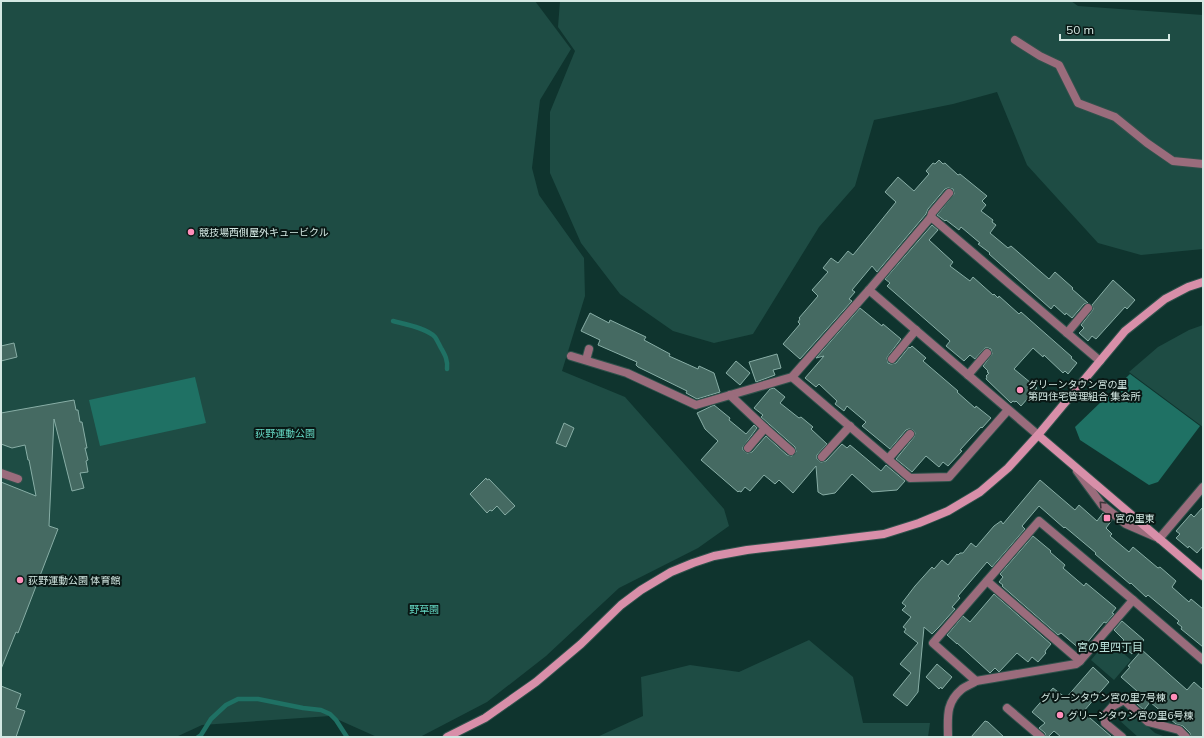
<svg xmlns="http://www.w3.org/2000/svg" width="1204" height="738" font-family="Mulish,'Noto Sans JP',sans-serif">
<style>
.green{fill:#1e4c44}
.water{fill:#1f7164}
.lines{fill:none;stroke-linecap:round;stroke-linejoin:round}
.stream{stroke:#1f7164;stroke-width:4.5}
.building{fill:#456a62;stroke:#88aea6}
.lane-casing{stroke:#2f514b;stroke-width:10}
.street-casing{stroke:#2f514b;stroke-width:10}
.secondary-casing{stroke:#2f514b;stroke-width:10}
.lane{stroke:#9a6c7c;stroke-width:8}
.street{stroke:#9a6c7c;stroke-width:8}
.secondary{stroke:#d88fa9;stroke-width:8}
.oneway{stroke:#3c3539}
.poi-dot{fill:#ff8eba;stroke:#091815;stroke-width:1.5}
.labels{text-anchor:middle;dominant-baseline:central;stroke-width:4;stroke-linejoin:round;paint-order:stroke}
.poi-label{font-size:10px;fill:#d4e8e3;stroke:#091815;text-anchor:start}
.park-label{font-size:10px;fill:#65d8c4;stroke:#091815}
.neighbourhood-label{font-size:11px;fill:#bce4dc;stroke:#091815}
</style>
<rect width="100%" height="100%" fill="#0f342e"/>
<!-- green -->
<g class="green">
<path d="M1,1H535L571,49L540,100L532,168L539,195L584,258L585,296L562,371L625,397L724,509L729,526L698,548L619,588L546,656L487,702L420,737H377L330,716L202,725L176,737H1Z"/>
<path d="M560,1H1071L1078,6L1203,15V249L1141,255L1098,243L1027,165L997,92L953,104L874,120L855,186L819,227L753,334L714,343L673,331L620,294L581,243L550,173V112L575,51L558,27Z"/>
<path d="M1203,325V427L1129,372L1158,347L1189,330Z"/>
<path d="M809,640L853,677L863,723H930L928,737H597L643,716L641,677L690,665L739,672Z"/>
<path d="M1108,640L1131,660L1114,680L1091,660Z"/>
<path d="M1129,710L1155,733L1166,737H1138L1119,720Z"/>
</g>
<!-- water -->
<g class="water">
<path d="M1130,374L1200,426L1158,482L1149,485L1080,440L1075,427Z"/>
<path d="M195,377L206,423L100,446L89,400Z"/>
</g>
<g class="lines">
<!-- stream -->
<g class="stream">
<path d="M393,321C404,324 427,328 435,337C437,340 439,344 441,348C445,355 448,360 447,369"/>
<path d="M198,737L201,735L211,719L226,705L238,699H258L303,708L321,710L330,714L336,720L347,737"/>
</g>
</g>
<!-- building -->
<g class="building">
<path d="M939,160L943,164L945,163L958,175L960,174L987,196L982,201L986,205L981,211L993,220L992,222L996,225L990,233L1008,248L1011,246L1049,279L1055,272L1073,288L1072,289L1088,303L1084,304L1072,318L1066,313L1065,315L1054,305L1051,309L989,254L990,253L978,244L980,243L961,227L959,230L946,220L945,221L937,215L954,194L953,189L948,188L945,189L928,209L926,214L877,272L872,266L852,290L855,292L849,299L852,301L800,359L783,344L800,324L798,322L800,319L799,318L818,296L812,290L828,272L823,268L831,258L838,263L848,251L853,255L871,233L896,202L885,192L898,177L914,191L929,174L926,171L933,163L935,164Z"/>
<path d="M932,225L938,230L929,240L953,262L950,266L970,281L973,277L993,295L994,294L998,298L999,296L1019,314L1021,312L1072,357L1071,358L1077,363L1068,374L1065,371L1063,373L1044,355L1043,357L1033,348L1014,369L1037,388L1021,406L1016,401L1015,402L1013,401L1011,403L986,379L987,377L986,376L989,373L987,372L988,371L983,366L992,354L991,349L988,348H985L975,359L970,355L964,361L946,346L950,341L887,286L890,283L885,279Z"/>
<path d="M1113,280L1135,300L1127,309L1125,307L1096,339L1092,336L1088,341L1079,333L1084,328L1081,325L1092,311L1093,309L1092,305Z"/>
<path d="M860,308L882,326L883,324L901,339L888,356L887,358L888,363L891,364L896,363L909,347L910,348L912,346L926,358L923,361L958,391L957,392L975,408L976,406L991,418L982,428L981,427L960,450L962,451L948,466L943,462L939,467L926,456L912,472L896,459L914,437L915,433L913,430L909,429L906,430L890,449L862,426L866,422L847,406L844,411L835,404L837,401L819,384L816,387L805,378L824,356L816,358Z"/>
<path d="M590,313L609,323L610,320L646,337L644,340L670,354L669,356L698,369L699,366L714,373L720,392L697,399L686,393L687,391L638,367L636,365L637,362L598,345L600,340L581,331Z"/>
<path d="M14,343L17,357L1,361V346Z"/>
<path d="M777,354L781,368L773,370L775,375L756,382L749,362Z"/>
<path d="M736,361L750,373L740,385L726,373Z"/>
<path d="M774,388L785,397L780,403L799,418L801,417L813,427L811,429L827,444L817,455V459L819,461L821,462L826,461L842,444L847,448L850,445L881,471L886,465L905,481L897,490L872,492L852,474L835,493L823,495L818,492L816,466L793,493L779,480L775,484L764,475L750,491L745,487L741,492L739,491L738,492L701,460L718,441L705,429L697,413L714,405L730,418L729,420L746,434L754,425L757,428L743,447V450L747,453L752,452L766,436L787,455L792,456L796,452L795,447L761,417L763,415L754,408L770,389Z"/>
<path d="M74,400L76,410H78L80,422H82L87,448H85L88,460L86,461L88,472L80,473L84,488L72,491L54,419L49,526L58,529L18,633L16,632L1,669V482L36,496L29,460H28L25,445L12,448L1,444V413Z"/>
<path d="M564,423L574,428L566,447L556,443Z"/>
<path d="M486,478L487,480L489,479L515,506L505,515L497,506L492,511L490,510L487,513L470,494Z"/>
<path d="M1040,480L1075,510L1079,505L1097,521L1103,513L1112,520L1106,528L1112,534L1110,536L1129,552L1133,547L1158,568L1160,567L1176,581L1172,587L1189,602L1191,599L1203,609V647L1181,629L1182,627L1177,623L1179,621L1148,595L1146,597L1131,583L1130,584L1095,554L1096,553L1065,527L1064,528L1039,506L1022,526L1025,529L992,567L987,562L958,596L960,598L952,607L955,609L938,628L932,634L924,627L918,692L907,706L893,695L911,673L900,664L918,643L904,632L906,629L903,627L911,617L902,610L906,606L902,603L915,586L932,567L934,569L942,560L948,565L957,554L958,555L960,553H963L971,543L976,547L994,526L1001,521L1003,524Z"/>
<path d="M1203,507V546L1197,553L1189,546L1188,548L1176,538L1180,534L1176,531L1191,514L1194,517Z"/>
<path d="M1033,536L1051,551L1050,552L1065,565L1063,568L1084,586L1086,583L1116,608L1112,613L1114,614L1106,623L1104,622L1081,650L1061,633L1058,635L1002,586L1003,585L999,582L1003,577L1000,574Z"/>
<path d="M994,594L1051,644L1046,650L1045,652L1046,653L1038,662L1032,657L1028,662L1017,653L999,672L995,668L990,673L957,643V644L947,635L963,616L970,622Z"/>
<path d="M1122,621L1144,640L1132,654L1120,644L1124,640L1114,630Z"/>
<path d="M1142,650L1187,690L1194,682L1203,690V737H1191L1190,733L1183,726L1176,724L1150,702L1144,710L1131,699L1137,691L1121,677L1130,667L1128,666Z"/>
<path d="M937,664L952,677L942,689L941,687L939,689L926,677Z"/>
<path d="M1093,667L1109,682L1083,712L1112,737H1061L1054,731L1048,737H1046L1045,733L1039,728L1045,723L1032,712L1053,688L1066,698Z"/>
<path d="M1,686L21,694L16,708L25,711L16,737H1Z"/>
<path d="M985,721L988,722L1004,737H971Z"/>
</g>
<g class="lines">
<!-- lane casing -->
<g class="lane-casing">
<g id="lane">
<path d="M1015,40L1040,56L1059,65L1078,103L1115,117L1147,143L1173,161L1203,164"/>
<path d="M1077,471L1102,505L1126,524L1156,537"/>
<path d="M1,473L18,479"/>
<path d="M1007,708L1041,737"/>
<path d="M1122,737L1105,723V715L1113,706L1124,700L1148,722L1179,730L1186,737"/>
</g>
</g>
<!-- street casing -->
<g class="street-casing">
<g id="street">
<path d="M931,217L932,213L949,193"/>
<path d="M869,290L931,217L1100,361"/>
<path d="M1067,333L1088,308"/>
<path d="M571,356L627,373L696,405L792,377L869,290L1038,435"/>
<path d="M892,359L916,330"/>
<path d="M586,360L589,349"/>
<path d="M968,375L987,353"/>
<path d="M792,377L910,478L949,477L1008,410"/>
<path d="M730,395L765,428L748,448"/>
<path d="M765,428L791,451"/>
<path d="M822,457L850,426"/>
<path d="M888,459L910,434"/>
<path d="M1159,539L1203,487"/>
<path d="M987,581L1080,661"/>
<path d="M976,681L933,643L1039,521L1133,600"/>
<path d="M948,737C948,718 945,703 962,689C966,686 972,684 976,681L1076,664L1080,661L1133,600L1203,660"/>
</g>
</g>
<!-- secondary casing -->
<g class="secondary-casing">
<g id="secondary">
<path d="M1038,435L1203,576"/>
<path d="M447,737L485,718L536,682L581,644L621,605L641,590L671,572L693,563L714,556L747,550L818,542L884,534L919,523L948,511L980,492L1008,468L1038,435L1125,331L1165,299L1188,287L1203,282"/>
</g>
</g>
<!-- lane -->
<use href="#lane" class="lane"/>
<!-- street -->
<use href="#street" class="street"/>
<!-- secondary -->
<use href="#secondary" class="secondary"/>
</g>
<!-- one-way arrows -->
<defs><path id="oneway-chevron" d="M-2-3.5L2.5 0L-2 3.5" fill="none" stroke-width="1.6" stroke-linecap="round" stroke-linejoin="round"/></defs>
<use class="oneway" href="#oneway-chevron" transform="translate(1102 504) rotate(-134)"/>
<!-- markers -->
<g class="poi-dot">
<circle cx="191" cy="232" r="4"/>
<circle cx="1020" cy="390" r="4"/>
<rect x="1103" y="514" width="8" height="8" rx="2"/>
<circle cx="20" cy="580" r="4"/>
<circle cx="1174" cy="697" r="4"/>
<circle cx="1060" cy="715" r="4"/>
</g>
<g class="labels">
<!-- poi labels -->
<g class="poi-label">
<text x="199" y="232">競技場西側屋外キュービクル</text>
<text x="1028" y="384">グリーンタウン宮の里<tspan x="1028" dy="12">第四住宅管理組合 集会所</tspan></text>
<text x="1115" y="518">宮の里東</text>
<text x="28" y="580">荻野運動公園 体育館</text>
<text x="1166" y="697" text-anchor="end">グリーンタウン宮の里7号棟</text>
<text x="1068" y="715">グリーンタウン宮の里6号棟</text>
</g>
<!-- park labels -->
<g class="park-label">
<text x="285" y="433">荻野運動公園</text>
<text x="424" y="609">野草園</text>
</g>
<!-- neighbourhood labels -->
<g class="neighbourhood-label">
<text x="1110" y="647">宮の里四丁目</text>
</g>
</g>
<!-- border -->
<rect width="1204" height="738" fill="none" stroke="#d4e8e3" stroke-width="4"/>
<!-- scale -->
<path d="M1060 34v6h109v-6" fill="none" stroke="#d4e8e3" stroke-width="2"/>
<text x="1066" y="34" font-size="12" fill="#d4e8e3" stroke="#091815" stroke-width="3" paint-order="stroke">50 m</text>
</svg>
